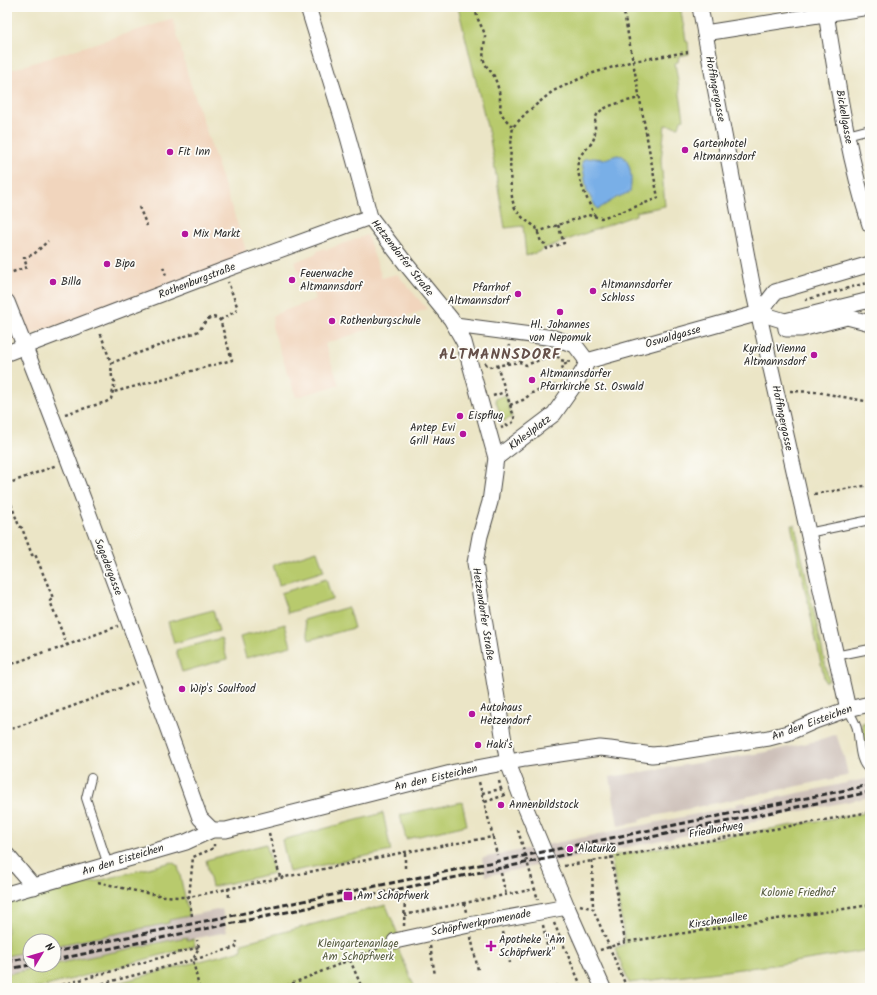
<svg xmlns="http://www.w3.org/2000/svg" width="877" height="995" font-family="Kalam,sans-serif">
<style>
.built{fill:#f1d5bd}
.industrial{fill:#cec1ba}
.green{fill:#b8ca6d;stroke:#727a4c}
.water{fill:#79afe7;stroke:#526d89}
.lines{fill:none;stroke-linecap:round;stroke-linejoin:round}
.lane-casing{stroke:#484742;stroke-width:10}
.street-casing{stroke:#484742;stroke-width:17}
.path{stroke:#484742;stroke-width:2.5;stroke-dasharray:3 3;stroke-linecap:butt}
.lane{stroke:#fff;stroke-width:8}
.street{stroke:#fff;stroke-width:15}
.rail{stroke:#2b2b2b;stroke-width:3;stroke-dasharray:6 3;stroke-linecap:butt}
.poi-dot{fill:#b5179e;stroke:#fdfcf7;stroke-width:1.5}
.labels{text-anchor:middle;dominant-baseline:central;stroke-width:3.5;stroke-linejoin:round;paint-order:stroke}
.street-label{font-size:11px;fill:#2b2b2b;stroke:#fdfcf7}
.poi-label{font-size:11px;fill:#2b2b2b;stroke:#fdfcf7;text-anchor:start}
.park-label{font-size:11px;fill:#555b3f;stroke:#fdfcf7}
.district-label{font-size:15px;font-weight:bold;letter-spacing:1px;fill:#665049;stroke:#fdfcf7}
</style>
<rect width="100%" height="100%" fill="#fdfcf7"/>
<filter id="ink" filterUnits="userSpaceOnUse"><feTurbulence type="fractalNoise" baseFrequency=".025" numOctaves="2"/><feDisplacementMap in="SourceGraphic" scale="8" xChannelSelector="R" yChannelSelector="G"/><feConvolveMatrix kernelMatrix="1 2 1 2 8 2 1 2 1" color-interpolation-filters="sRGB"/></filter>
<filter id="wash" filterUnits="userSpaceOnUse"><feTurbulence type="fractalNoise" baseFrequency=".012" numOctaves="4" result="noise"/><feDisplacementMap in="SourceGraphic" scale="16" xChannelSelector="R" yChannelSelector="G"/><feGaussianBlur stdDeviation="0.9" result="paint"/><feColorMatrix in="noise" values="0 0 0 0 0 0 0 0 0 0 0 0 0 0 0 0 0 1.4 0 .05"/><feComposite in="paint" operator="in"/></filter>
<g filter="url(#wash)">
<rect width="100%" height="100%" fill="#ebe5c6"/>
<!-- built -->
<g class="built">
<path d="M173,19L189,79L248,256L48,329L7,343V71Z"/>
<path d="M367,235L382,278L397,274L427,309L325,344L339,385L296,397L272,327L273,315L316,299L306,275L300,277L295,262L317,253V251L325,248L326,250Z"/>
</g>
<!-- industrial -->
<g class="industrial">
<path d="M836,734L844,757L848,775L846,776L640,819V822L618,826L610,777L766,752L816,741Z"/>
<path d="M870,778V797L749,822L750,824L740,825V824L486,876L482,858L736,806V804L745,802L746,804Z"/>
<path d="M222,909L227,932L187,940L186,937L54,964V946L169,923L168,920Z"/>
<path d="M30,951V965H51L7,974V956Z"/>
</g>
<!-- green -->
<g class="green">
<path d="M458,7H680L682,9L681,11L683,24L685,25L684,27L686,41L688,42L689,54L679,56L678,62L675,63L684,119L681,120L679,127L665,125L661,160L665,206L636,212V215L545,248L541,251L526,256L523,226L505,228L490,139Z"/>
<path d="M504,395L506,397L512,417L504,421L502,419L495,399Z"/>
<path d="M791,525H795L829,681L825,682Z"/>
<path d="M317,551L324,571L279,585L273,565Z"/>
<path d="M326,579L332,599L288,613L281,593Z"/>
<path d="M348,607L354,628L309,640L304,620Z"/>
<path d="M213,610L219,631L174,643L168,622Z"/>
<path d="M285,624L291,646L246,658L240,637Z"/>
<path d="M221,638L227,659L182,672L176,650Z"/>
<path d="M870,722V764L866,754L862,725V723Z"/>
<path d="M462,802L467,825L406,839L400,815Z"/>
<path d="M870,812V950L781,964L629,983L615,948L625,944L611,856Z"/>
<path d="M383,813L391,851L289,872L282,840Z"/>
<path d="M266,844L274,873L212,887L206,860Z"/>
<path d="M172,862L178,866L189,916L169,920V923L54,946V941H30V951L7,956V904Z"/>
<path d="M386,905L399,937L395,941L415,988H98L242,950V943Z"/>
<path d="M187,937V940L194,939L195,946L39,988H7V974Z"/>
</g>
<!-- water -->
<path class="water" d="M617,155L623,156C632,165 632,181 630,192L616,198L600,208L597,209L587,191L582,162L584,159L594,158L605,159Z"/>
</g>
<g filter="url(#ink)">
<g class="lines">
<!-- lane casing -->
<g class="lane-casing">
<g id="lane">
<path d="M847,135L870,129"/>
<path d="M808,533L870,520"/>
<path d="M835,656L870,649"/>
<path d="M848,709C851,716 856,723 857,729C860,742 858,763 870,770"/>
<path d="M91,778L86,798L108,865"/>
</g>
</g>
<!-- street casing -->
<g class="street-casing">
<g id="street">
<path d="M308,7L348,137L370,217L406,264L451,319L464,342L496,458L490,502L480,536L475,563L504,741L508,763L522,799L567,907L603,988"/>
<path d="M700,7L753,289L848,709"/>
<path d="M825,7C837,80 847,154 870,225"/>
<path d="M705,33L869,7"/>
<path d="M7,302C75,472 138,645 200,818L212,830"/>
<path d="M759,313L775,292L870,264"/>
<path d="M785,321L786,329H801L847,317L870,323"/>
<path d="M455,325L554,338L575,345L587,361"/>
<path d="M7,353L224,270L370,217"/>
<path d="M587,361L759,313L785,321L870,300"/>
<path d="M496,458L554,414L575,384L584,369L587,361"/>
<path d="M7,855L34,887"/>
<path d="M7,894L186,842L212,830H226L455,772L525,759L600,748L610,749L652,755L663,754L769,738L788,733L815,721L848,709L870,704"/>
<path d="M395,941L469,925L567,907"/>
</g>
</g>
<!-- path -->
<g class="path">
<path d="M477,7C474,19 483,25 485,36C485,44 482,53 484,61C486,67 491,71 494,76C497,83 500,93 500,100C501,103 500,107 500,109C502,117 508,122 513,127"/>
<path d="M139,207L147,226"/>
<path d="M595,216C589,203 573,172 579,158C583,150 591,147 594,138C596,132 594,124 596,117C600,105 628,101 640,98"/>
<path d="M558,225L564,243L547,249L545,244L541,242L536,227C528,222 520,217 515,208C508,194 510,144 513,127L526,113L553,91L590,74L633,61L688,52"/>
<path d="M537,232L588,215L601,218L627,210L658,198L623,7"/>
<path d="M163,267L167,278"/>
<path d="M7,274L27,267L24,258L34,254L48,241"/>
<path d="M805,300L870,282"/>
<path d="M220,320L236,311L237,306L228,282"/>
<path d="M111,363L199,331C204,323 210,312 220,320L232,360L114,392"/>
<path d="M485,363L489,367L520,362L526,365L556,354L560,360L571,362"/>
<path d="M507,364L510,345"/>
<path d="M497,365L515,420L512,423L501,428"/>
<path d="M565,375L562,366L569,362"/>
<path d="M790,391L817,392L870,402"/>
<path d="M493,396L505,392"/>
<path d="M510,405L523,400L532,393L559,384"/>
<path d="M65,414L106,402L111,399L115,382L112,378L111,363L100,332"/>
<path d="M7,484L57,465"/>
<path d="M7,493L19,526L22,528L32,555L35,554L53,598L50,601L67,645"/>
<path d="M814,494L870,485"/>
<path d="M49,651L57,649L118,626"/>
<path d="M7,666L44,652"/>
<path d="M7,732L9,730L137,682"/>
<path d="M499,781L501,789"/>
<path d="M482,793L501,789L504,796"/>
<path d="M485,802L505,795"/>
<path d="M518,830L538,900"/>
<path d="M269,833L280,877"/>
<path d="M493,837L497,855"/>
<path d="M611,856L625,942"/>
<path d="M592,860L593,909"/>
<path d="M564,866L870,812"/>
<path d="M405,868V852"/>
<path d="M501,873L506,895"/>
<path d="M98,882C127,889 159,898 189,897L405,852L493,837L479,782"/>
<path d="M228,888L229,897"/>
<path d="M464,903L466,912"/>
<path d="M580,905L593,909L627,988"/>
<path d="M404,915L535,889"/>
<path d="M192,916L189,897L193,857L214,848V844"/>
<path d="M554,923L582,988"/>
<path d="M543,925L549,956"/>
<path d="M404,926L405,897"/>
<path d="M503,932L510,963"/>
<path d="M471,937L478,970"/>
<path d="M430,946L435,975"/>
<path d="M600,950L625,942L870,905"/>
<path d="M350,960L362,988"/>
<path d="M555,985L556,988"/>
<path d="M51,988L199,947"/>
<path d="M85,988L193,960L199,947L197,940"/>
<path d="M199,988L193,960L236,947L237,941"/>
<path d="M281,988L384,946"/>
</g>
<!-- lane -->
<use href="#lane" class="lane"/>
<!-- street -->
<use href="#street" class="street"/>
<!-- rail -->
<g class="rail">
<path d="M54,952L870,785"/>
<path d="M54,960L870,792"/>
<path d="M7,962L30,957"/>
<path d="M7,969L30,965"/>
</g>
</g>
</g>
<!-- markers -->
<g class="poi-dot">
<circle cx="685" cy="150" r="4"/>
<circle cx="170" cy="152" r="4"/>
<circle cx="185" cy="234" r="4"/>
<circle cx="107" cy="264" r="4"/>
<circle cx="292" cy="280" r="4"/>
<circle cx="53" cy="282" r="4"/>
<circle cx="593" cy="291" r="4"/>
<circle cx="518" cy="294" r="4"/>
<circle cx="560" cy="312" r="4"/>
<circle cx="332" cy="321" r="4"/>
<circle cx="814" cy="355" r="4"/>
<circle cx="532" cy="380" r="4"/>
<circle cx="460" cy="416" r="4"/>
<circle cx="463" cy="434" r="4"/>
<circle cx="182" cy="689" r="4"/>
<circle cx="472" cy="714" r="4"/>
<circle cx="478" cy="745" r="4"/>
<circle cx="501" cy="805" r="4"/>
<circle cx="570" cy="849" r="4"/>
<rect x="343" y="891" width="10" height="10" rx="2"/>
<path d="M489 940h4v4h4v4h-4v4h-4v-4h-4v-4h4z"/>
</g>
<g class="labels">
<!-- street labels -->
<g class="street-label">
<text transform="translate(715 89) rotate(79)">Hoffingergasse</text>
<text transform="translate(844 117) rotate(80)">Bickellgasse</text>
<text transform="translate(402 258) rotate(52)">Hetzendorfer Straße</text>
<text transform="translate(197 281) rotate(-21)">Rothenburgstraße</text>
<text transform="translate(673 337) rotate(-16)">Oswaldgasse</text>
<text transform="translate(782 418) rotate(78)">Hoffingergasse</text>
<text transform="translate(530 433) rotate(-37)">Khleslplatz</text>
<text transform="translate(108 567) rotate(69)">Sagedergasse</text>
<text transform="translate(483 614) rotate(81)">Hetzendorfer Straße</text>
<text transform="translate(812 723) rotate(-20)">An den Eisteichen</text>
<text transform="translate(436 778) rotate(-13)">An den Eisteichen</text>
<text transform="translate(716 830) rotate(-10)">Friedhofweg</text>
<text transform="translate(123 860) rotate(-17)">An den Eisteichen</text>
<text transform="translate(718 921) rotate(-9)">Kirschenallee</text>
<text transform="translate(481 923) rotate(-11)">Schöpfwerkpromenade</text>
</g>
<!-- poi labels -->
<g class="poi-label">
<text x="693" y="144">Gartenhotel<tspan x="693" dy="13">Altmannsdorf</tspan></text>
<text x="178" y="152">Fit Inn</text>
<text x="193" y="234">Mix Markt</text>
<text x="115" y="264">Bipa</text>
<text x="300" y="274">Feuerwache<tspan x="300" dy="13">Altmannsdorf</tspan></text>
<text x="61" y="282">Billa</text>
<text x="601" y="285">Altmannsdorfer<tspan x="601" dy="13">Schloss</tspan></text>
<text x="510" y="288" text-anchor="end">Pfarrhof<tspan x="510" dy="13">Altmannsdorf</tspan></text>
<text x="340" y="321">Rothenburgschule</text>
<text x="560" y="325" text-anchor="middle">Hl. Johannes<tspan x="560" dy="13">von Nepomuk</tspan></text>
<text x="806" y="349" text-anchor="end">Kyriad Vienna<tspan x="806" dy="13">Altmannsdorf</tspan></text>
<text x="540" y="374">Altmannsdorfer<tspan x="540" dy="13">Pfarrkirche St. Oswald</tspan></text>
<text x="468" y="416">Eispflug</text>
<text x="455" y="428" text-anchor="end">Antep Evi<tspan x="455" dy="13">Grill Haus</tspan></text>
<text x="190" y="689">Wip's Soulfood</text>
<text x="480" y="708">Autohaus<tspan x="480" dy="13">Hetzendorf</tspan></text>
<text x="486" y="745">Haki's</text>
<text x="509" y="805">Annenbildstock</text>
<text x="578" y="849">Alaturka</text>
<text x="357" y="896">Am Schöpfwerk</text>
<text x="499" y="940">Apotheke "Am<tspan x="499" dy="13">Schöpfwerk"</tspan></text>
</g>
<!-- park labels -->
<g class="park-label">
<text x="798" y="893">Kolonie Friedhof</text>
<text x="358" y="944">Kleingartenanlage<tspan x="358" dy="13">Am Schöpfwerk</tspan></text>
</g>
<!-- district labels -->
<g class="district-label">
<text x="500" y="355">ALTMANNSDORF</text>
</g>
</g>
<!-- margin -->
<rect width="877" height="995" fill="none" stroke="#fdfcf7" stroke-width="24"/>
<!-- north arrow -->
<g transform="translate(42 953) rotate(52)"><circle r="19" fill="#fdfcf7" stroke="#a9a8a5"/>
<path d="M0-3L7 15L0 10L-7 15Z" fill="#b5179e"/>
<text y="-6" font-size="11" font-weight="bold" text-anchor="middle" fill="#2b2b2b">N</text>
</g>
</svg>
